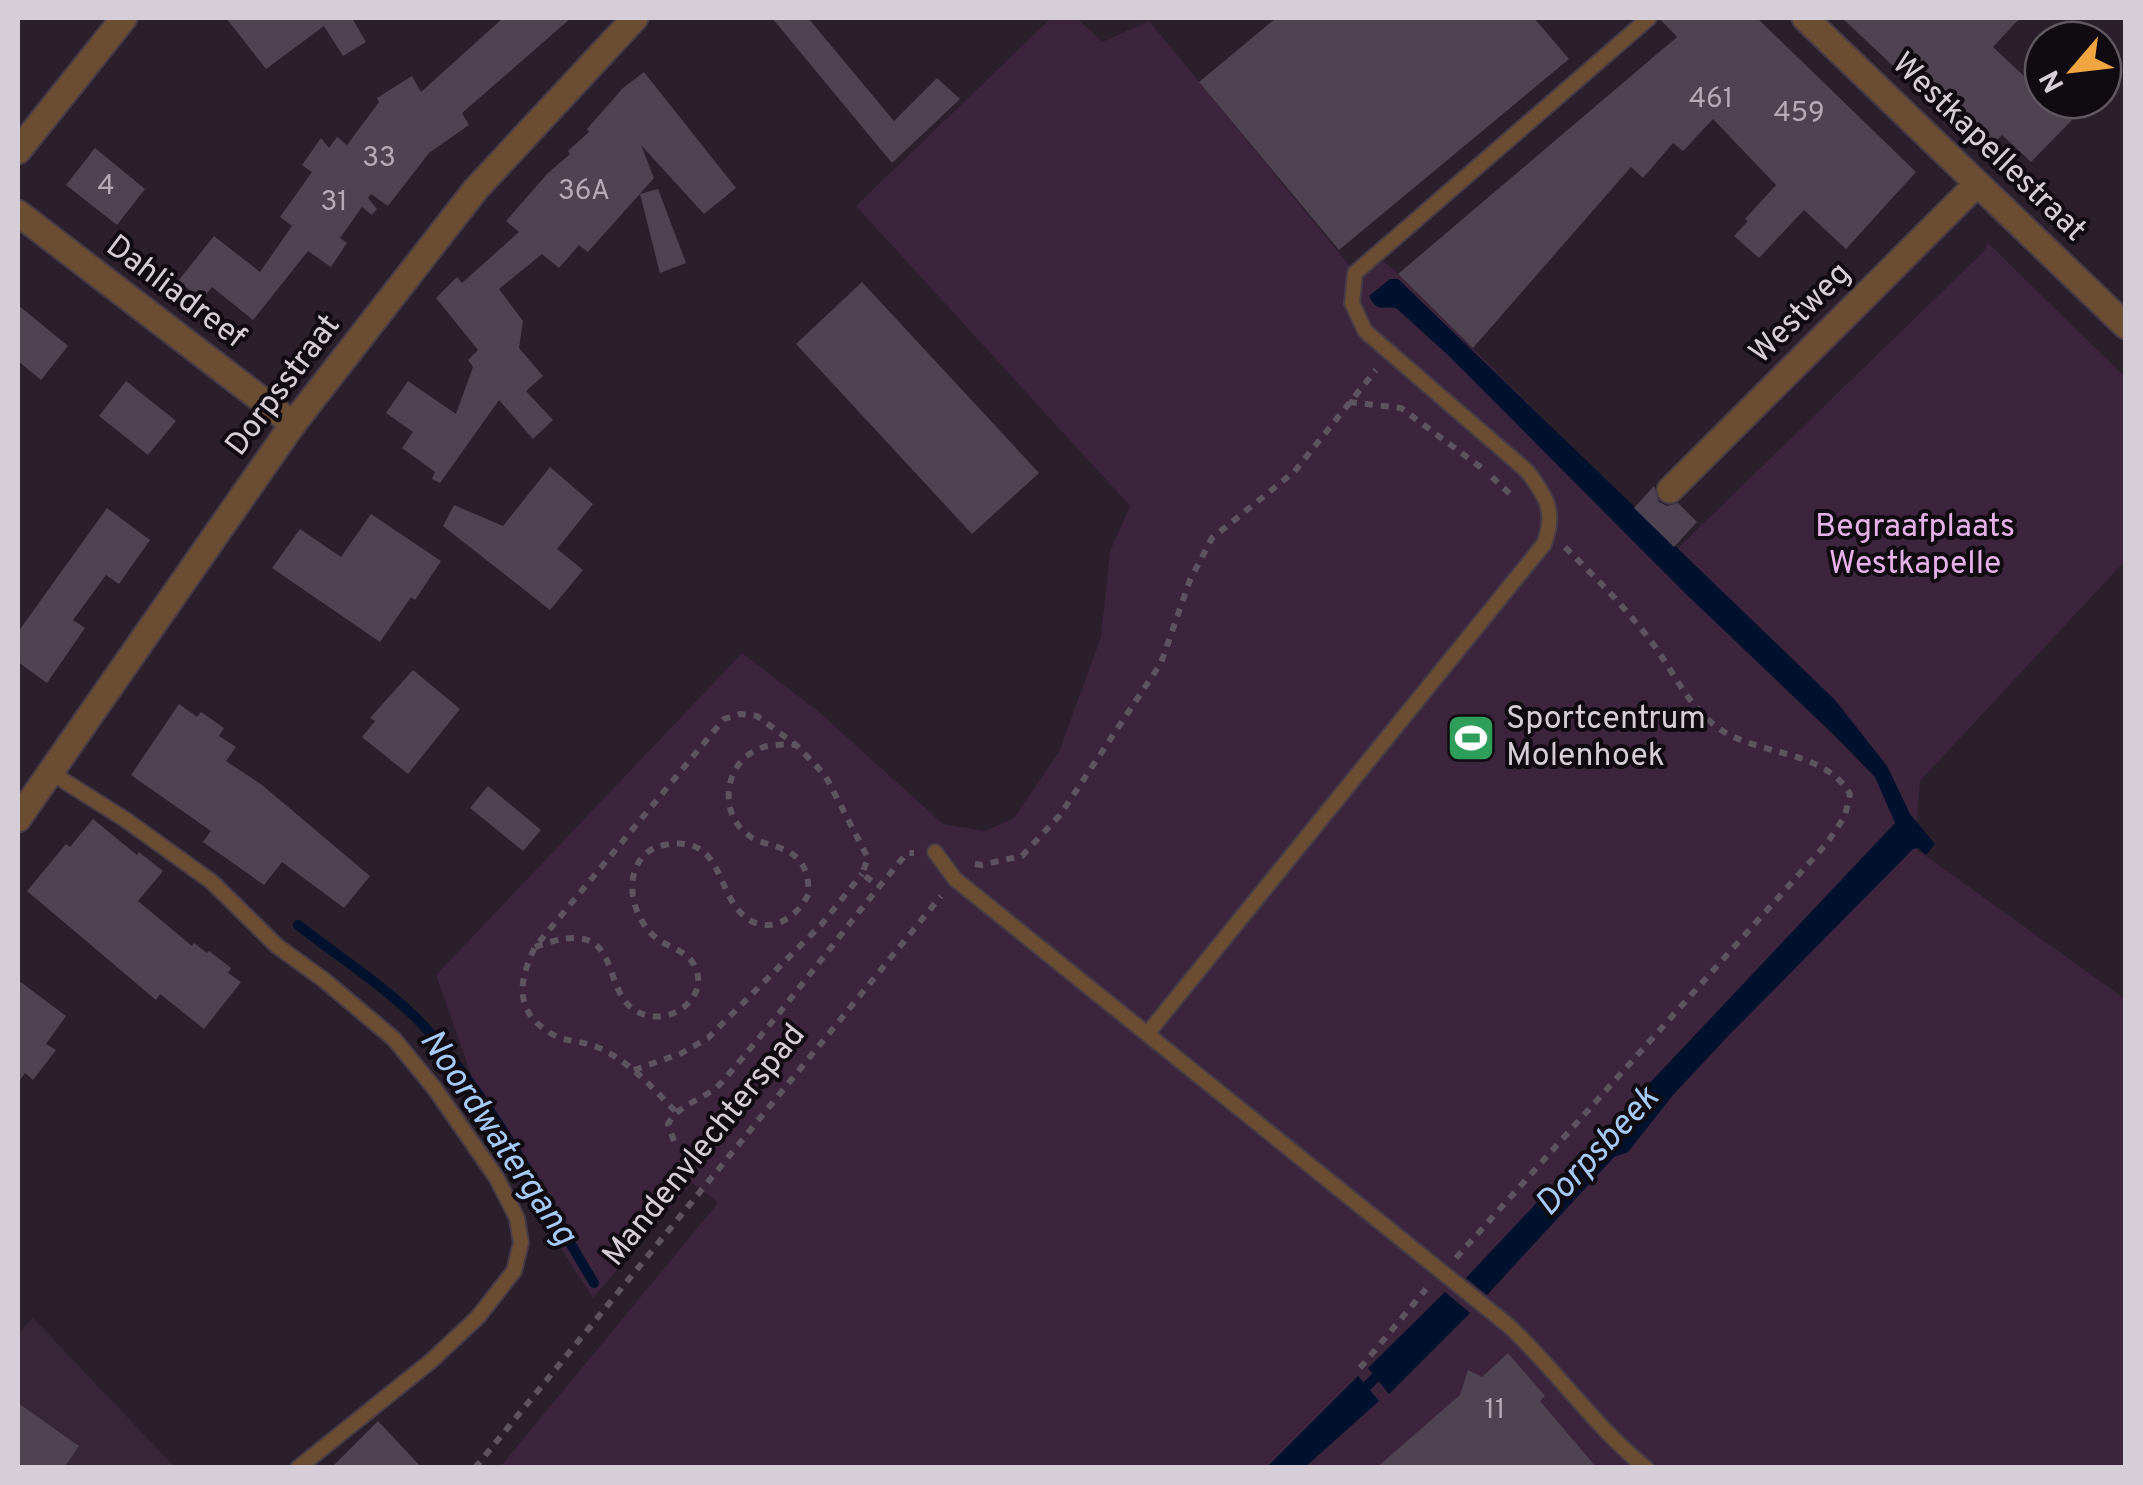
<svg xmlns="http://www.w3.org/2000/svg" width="2143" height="1485" font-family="Overpass,sans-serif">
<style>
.built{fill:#362637}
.green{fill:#3b243c}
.water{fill:#00112e}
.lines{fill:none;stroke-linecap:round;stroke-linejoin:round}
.stream{stroke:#00112e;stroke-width:10}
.building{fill:#504351}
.service-casing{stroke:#463b46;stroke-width:18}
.minor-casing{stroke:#463b46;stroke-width:29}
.tertiary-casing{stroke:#463b46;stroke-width:29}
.path{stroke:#5e545f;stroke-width:6;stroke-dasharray:8 8;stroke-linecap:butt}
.service{stroke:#6b4d33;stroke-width:14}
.minor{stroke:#6b4d33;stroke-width:25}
.tertiary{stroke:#6b4d33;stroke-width:25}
.labels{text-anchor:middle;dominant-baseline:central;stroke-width:8;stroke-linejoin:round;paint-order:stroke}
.number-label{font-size:28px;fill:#b4abb5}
.street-label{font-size:32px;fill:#d6ced6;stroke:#100b10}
.park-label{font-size:32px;fill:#e6b1e8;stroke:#100b10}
.poi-label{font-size:32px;fill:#d6ced6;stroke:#100b10;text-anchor:start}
.water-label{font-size:35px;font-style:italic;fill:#a6caf9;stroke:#100b10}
</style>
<rect width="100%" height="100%" fill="#2a1f2b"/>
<!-- built -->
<path class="built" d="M33,1318L175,1467H18V1334Z"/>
<!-- green -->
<path class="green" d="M1051,18H1077L1102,42L1149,21L1355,272L1375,255L1391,267L1676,550L1985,250L1987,242L2125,377V561L1920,781L1915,848L2125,999V1467H500L718,1203L692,1183L593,1298L498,1151L436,975L742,653L819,712L943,824L985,831L1014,818L1059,752L1101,637L1110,551L1130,506L856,206Z"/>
<!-- water -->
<g class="water">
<path d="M1390,279H1398L1835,700L1887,766L1910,814L1935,844L1926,855L1918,848L1913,849L1728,1036L1673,1095L1628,1152L1614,1157L1487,1295L1466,1278L1895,823L1875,777L1836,737L1685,593L1446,353L1396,308C1380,306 1377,312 1369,296Z"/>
<path d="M1445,1292L1470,1313L1389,1394L1368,1368Z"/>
<path d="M1358,1376L1379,1401L1305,1467H1267Z"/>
</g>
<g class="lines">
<!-- stream -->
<g class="stream">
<path d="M298,925C336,955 385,986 419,1021C491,1097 540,1194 594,1283"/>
<path d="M1358,1395L1385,1368"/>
</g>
</g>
<!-- building -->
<g class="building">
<path d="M226,18H352L366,42L343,56L324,26L266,69Z"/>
<path d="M503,18H571L462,113L469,125L429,153L388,206L371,194L368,198L377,209L372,215L362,207L340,238L347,243L331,267L308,251L253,320L212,287L202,300L178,281L214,236L260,272L292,226L280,217L312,172L302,165L321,138L329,148L337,137L347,145L379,102L377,98L412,76L421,92Z"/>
<path d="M772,18H808L894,121L937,78L960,99L892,163Z"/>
<path d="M1276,18H1534L1569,59L1339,250L1199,82Z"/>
<path d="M1659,18H1757L1916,172L1846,249L1804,210L1759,258L1734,236L1748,221L1745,219L1776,185L1713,119L1683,151L1673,143L1643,178L1631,167L1473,348L1398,274L1677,37Z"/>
<path d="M1842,18H2020L1993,47L2043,94V100L2053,102L2072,120L2031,162L2002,135L1985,152Z"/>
<path d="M644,72L736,188L704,214L641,145L654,178L588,252L579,245L559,268L542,254L499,289L523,321L519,348L543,376L526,391L553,420L533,439L499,400L440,483L432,479L435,472L402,448L413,432L386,413L408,381L456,414L473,367L468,360L478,350L436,298L457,277L462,283L519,232L506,221L547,174L570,154L568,151L589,132L587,129L623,88Z"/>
<path d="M95,148L145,189L117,225L66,185Z"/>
<path d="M658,189L686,263L660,273L640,194Z"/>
<path d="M862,282L1039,473L972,534L796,344Z"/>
<path d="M18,305L68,346L41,380L18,361Z"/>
<path d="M126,381L176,421L148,455L99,416Z"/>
<path d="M550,467L593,504L557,549L583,570L550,610L443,526L454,505L503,526Z"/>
<path d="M1654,486L1659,502L1667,506L1678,503L1697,522L1674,547L1634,508Z"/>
<path d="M107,508L150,540L119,584L106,575L73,620L85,628L47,683L18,662V632Z"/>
<path d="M371,514L441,561L415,600L411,597L380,642L272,568L300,529L341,557Z"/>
<path d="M413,670L460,709L408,774L362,737L375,721L370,718Z"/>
<path d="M179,704L197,717L201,712L224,728L219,736L236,747L226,761L262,785L370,876L344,908L282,862L264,885L203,842L211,831L131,775Z"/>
<path d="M488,786L541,830L523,851L470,808Z"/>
<path d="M93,819L137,855L139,852L163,871L138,901L192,946L194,943L207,953L209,951L231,968L228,973L241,982L204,1029L160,994L156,1000L27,891L66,844L70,847Z"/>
<path d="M18,980L66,1016L46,1044L56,1050L33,1080L25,1073L18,1083Z"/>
<path d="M1508,1353L1545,1396L1540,1401L1597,1468H1376L1460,1395L1468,1370L1482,1377Z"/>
<path d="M18,1403L79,1446L64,1468H18Z"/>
<path d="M378,1421L422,1468H331Z"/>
</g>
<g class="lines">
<!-- service casing -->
<g class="service-casing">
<g id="service">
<path d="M50,772L126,820L212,882L277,946L324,980L394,1039L435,1089L496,1177L517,1218L521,1243L514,1271L478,1317L431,1361L298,1468"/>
<path d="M935,852L955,879L1509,1326C1557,1371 1595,1427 1646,1468"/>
<path d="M1148,1033L1544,544C1556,512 1547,497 1527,471L1365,331L1352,303L1355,273L1649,18"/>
</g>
</g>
<!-- minor casing -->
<g class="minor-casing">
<g id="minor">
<path d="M1805,18L2126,326"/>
<path d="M18,151L124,18"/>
<path d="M18,213L293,424"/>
<path d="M1670,490L1977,184"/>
</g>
</g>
<!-- tertiary casing -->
<g class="tertiary-casing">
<path id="tertiary" d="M18,819L293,424L476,189L635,18"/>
</g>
<!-- path -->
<g class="path">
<path d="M1349,402L1401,408L1483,469"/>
<path d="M1492,477L1512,496"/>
<path d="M975,864L981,865L1022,856L1060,815L1161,663L1190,580L1212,538L1294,472L1376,370"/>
<path d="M535,947C633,910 593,999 645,1015C675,1024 712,994 693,963C684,949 666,947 655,937C637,922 626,890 636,868C641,855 650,848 664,845C722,834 715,888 742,914C766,938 797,919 809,893C808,880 807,867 796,857C782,844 761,846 747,834C720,814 724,770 751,753C764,744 780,744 796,745"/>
<path d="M634,1070L682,1053L708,1038L821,925L862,874"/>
<path d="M675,1111C653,1088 628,1060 597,1047C583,1041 566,1042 552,1034C514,1012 518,982 535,947L724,719L740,714L757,716L796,745L825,775L868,858L862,874L879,886"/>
<path d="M674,1141L668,1124C680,1102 706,1100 722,1082C786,1008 844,928 907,853H914"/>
<path d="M1456,1258L1827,843L1845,816L1850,794C1823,748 1757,757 1717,727C1685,703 1671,666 1647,636C1622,604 1593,575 1564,546"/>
<path d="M1360,1368L1426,1289"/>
<path d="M475,1468L941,896"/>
</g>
<!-- service -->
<use href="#service" class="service"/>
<!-- minor -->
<use href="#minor" class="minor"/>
<!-- tertiary -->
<use href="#tertiary" class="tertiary"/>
</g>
<!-- icons -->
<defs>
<g id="stadium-square" transform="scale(2.5)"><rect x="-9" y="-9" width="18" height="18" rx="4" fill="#2e9e5b" stroke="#100b10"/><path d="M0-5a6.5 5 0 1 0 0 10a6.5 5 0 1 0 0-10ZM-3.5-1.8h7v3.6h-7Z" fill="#fff"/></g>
</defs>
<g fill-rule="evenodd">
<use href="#stadium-square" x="1471" y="738"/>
</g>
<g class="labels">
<!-- number labels -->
<g class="number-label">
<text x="1711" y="100">461</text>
<text x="1799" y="114">459</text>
<text x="379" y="159">33</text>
<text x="106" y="187">4</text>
<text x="584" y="192">36A</text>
<text x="334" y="203">31</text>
<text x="1495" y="1411">11</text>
</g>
<!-- street labels -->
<g class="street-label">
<text transform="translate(1988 148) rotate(44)">Westkapellestraat</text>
<text transform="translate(175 293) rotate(37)">Dahliadreef</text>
<text transform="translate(1801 314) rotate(-45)">Westweg</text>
<text transform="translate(284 386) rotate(-53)">Dorpsstraat</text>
<text transform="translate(705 1146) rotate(-51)">Mandenvlechterspad</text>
</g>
<!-- park labels -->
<g class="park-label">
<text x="1915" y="528">Begraafplaats<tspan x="1915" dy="37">Westkapelle</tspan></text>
</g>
<!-- poi labels -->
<g class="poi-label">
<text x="1506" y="720">Sportcentrum<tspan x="1506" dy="37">Molenhoek</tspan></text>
</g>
<!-- water labels -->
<g class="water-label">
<text transform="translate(497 1138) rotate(56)">Noordwatergang</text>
<text transform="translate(1598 1152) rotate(-47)">Dorpsbeek</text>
</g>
</g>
<!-- border -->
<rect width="2143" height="1485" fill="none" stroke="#d6ced6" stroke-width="40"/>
<!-- north arrow -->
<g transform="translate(2073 70) rotate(242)"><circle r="48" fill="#100b10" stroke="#5f595f" stroke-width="2.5"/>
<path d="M0-8L18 38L0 25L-18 38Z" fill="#f1a540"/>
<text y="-15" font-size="28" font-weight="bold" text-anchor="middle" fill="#d6ced6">N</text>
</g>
</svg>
